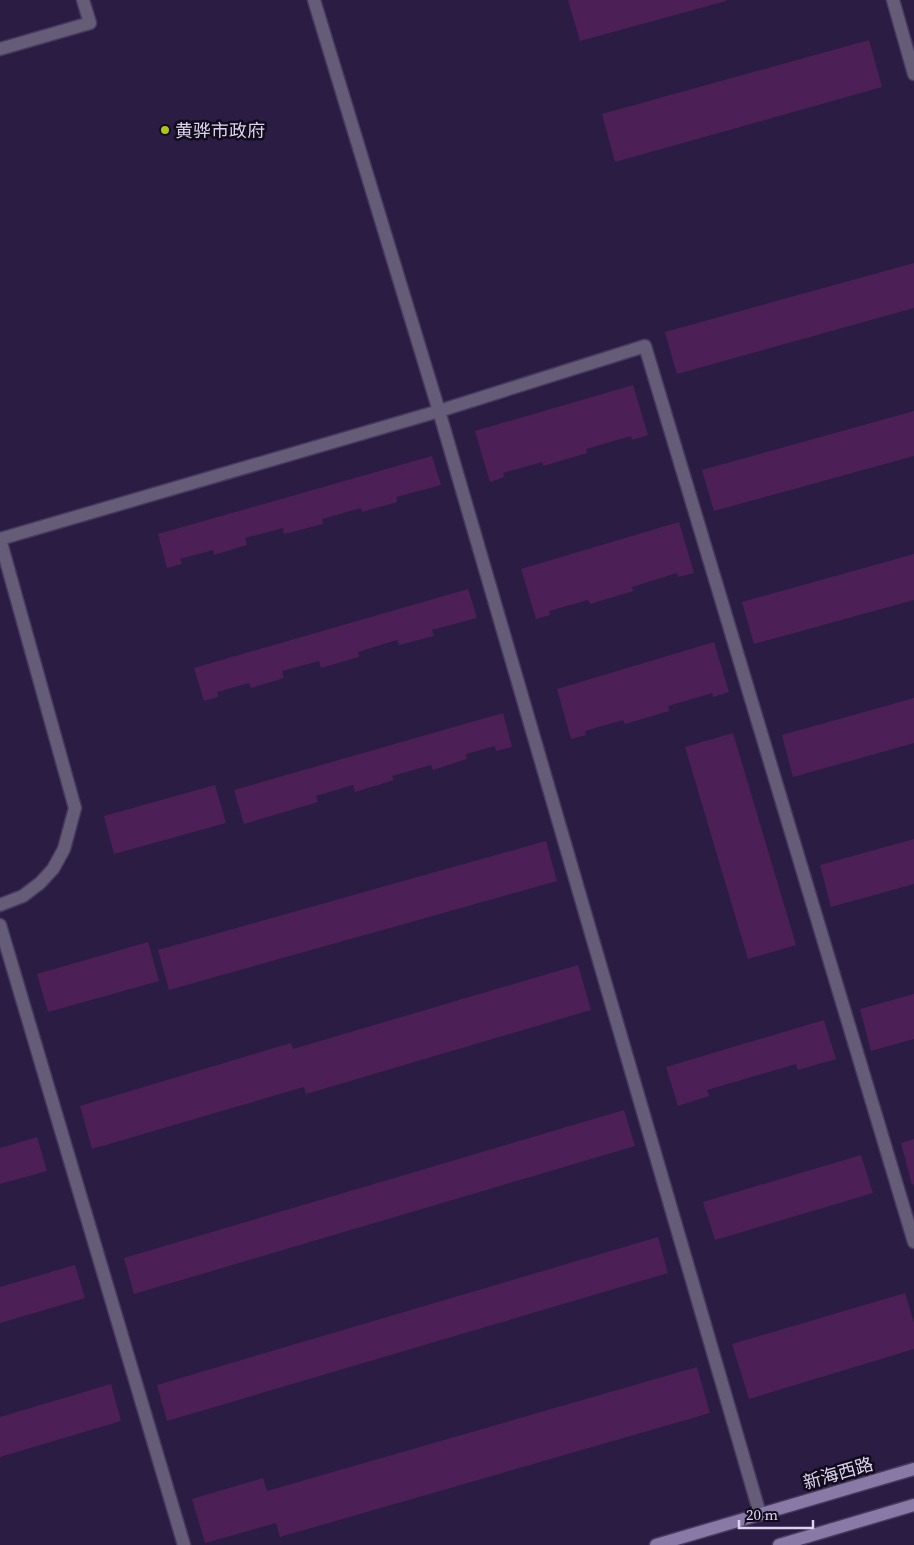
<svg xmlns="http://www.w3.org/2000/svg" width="914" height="1545" font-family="'Source Serif 4','Noto Sans SC',serif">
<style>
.building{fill:#4c2057}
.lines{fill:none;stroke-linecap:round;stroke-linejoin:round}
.lane-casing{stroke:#47395e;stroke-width:15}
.street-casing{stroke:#47395e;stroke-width:15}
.secondary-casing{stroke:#47395e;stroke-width:15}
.lane{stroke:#655c78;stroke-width:12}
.street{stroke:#655c78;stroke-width:12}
.secondary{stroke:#8979a7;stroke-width:12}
.poi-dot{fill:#abc716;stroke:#110b1c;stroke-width:2}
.labels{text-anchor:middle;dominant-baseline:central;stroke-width:5;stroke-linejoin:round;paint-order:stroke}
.poi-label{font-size:18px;fill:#dbd3ed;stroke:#110b1c;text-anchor:start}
.street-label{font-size:18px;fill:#dbd3ed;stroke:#110b1c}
</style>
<rect width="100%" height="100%" fill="#2b1c43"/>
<!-- building -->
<g class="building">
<path d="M568,0H726V1L580,41Z"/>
<path d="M869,40L882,87L615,162L602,114Z"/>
<path d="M914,263V308L677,374L665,332Z"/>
<path d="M633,385L648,435L632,440L631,436L586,449L587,453L543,466L542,462L503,473L504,477L490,482L475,431Z"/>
<path d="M914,411V456L714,511L702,470Z"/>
<path d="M432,456L441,485L396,497L397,502L362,512L361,508L322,519L323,524L284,534L283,528L245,538L247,545L214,555L213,550L180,559L182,564L167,568L158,534Z"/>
<path d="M679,522L694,573L678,577L677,573L632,587L633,591L590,604L588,600L549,611L550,615L536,619L521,569Z"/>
<path d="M914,554V600L754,644L742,602Z"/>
<path d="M468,589L477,618L432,630L434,636L399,645L397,640L358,652L359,657L321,668L319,661L282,671L284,678L251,688L249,683L217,692L218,697L204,701L194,668Z"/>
<path d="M714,642L729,692L713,697L712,693L668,706L669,711L625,724L623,720L585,731L586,735L571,739L557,689Z"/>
<path d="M914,698V743L793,777L782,735Z"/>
<path d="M503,713L512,747L496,751L495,746L466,754L467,759L433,770L431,765L392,776L394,780L355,792L353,785L316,796L318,802L244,824L234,790Z"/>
<path d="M733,733L796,945L748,959L685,747Z"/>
<path d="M215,785L226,823L114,854L104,816Z"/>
<path d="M914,839V884L831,907L820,865Z"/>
<path d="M546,841L557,881L169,990L158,950Z"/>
<path d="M148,942L159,981L48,1012L37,974Z"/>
<path d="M578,965L591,1010L306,1094L304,1087L92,1149L80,1106L291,1043L293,1049Z"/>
<path d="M914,994V1039L871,1051L860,1009Z"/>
<path d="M824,1020L836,1059L798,1070L796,1064L707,1090L709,1096L678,1106L666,1067Z"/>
<path d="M624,1110L635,1146L134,1294L124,1258Z"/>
<path d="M37,1137L47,1171L0,1184V1148Z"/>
<path d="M914,1139V1184L912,1185L901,1143Z"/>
<path d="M861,1155L873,1193L715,1240L703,1202Z"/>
<path d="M658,1237L668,1273L167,1421L157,1385Z"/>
<path d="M75,1265L85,1298L0,1323V1287Z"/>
<path d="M905,1293L914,1323V1349L749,1399L732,1344Z"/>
<path d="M697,1367L710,1413L280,1537L276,1523L205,1543L192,1499L263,1478L267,1491Z"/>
<path d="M111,1384L121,1421L0,1457V1417Z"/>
</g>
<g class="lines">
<!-- lane casing -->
<g class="lane-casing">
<g id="lane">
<path d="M0,49L90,23L83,0"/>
<path d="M0,905L23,896L40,883L53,869L64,849L75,808L0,539"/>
<path d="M0,925L184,1545"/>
</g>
</g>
<!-- street casing -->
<g class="street-casing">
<g id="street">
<path d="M314,0L439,411L760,1514"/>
<path d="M893,0L914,74"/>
<path d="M0,539L439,411L645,346L914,1242"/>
</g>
</g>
<!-- secondary casing -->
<g class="secondary-casing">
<g id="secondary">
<path d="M656,1545L914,1469"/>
<path d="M779,1545L914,1505"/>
</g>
</g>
<!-- lane -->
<use href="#lane" class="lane"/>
<!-- street -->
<use href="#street" class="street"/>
<!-- secondary -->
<use href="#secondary" class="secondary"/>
</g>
<!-- markers -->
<circle class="poi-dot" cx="165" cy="130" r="5"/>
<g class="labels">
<!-- poi labels -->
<g class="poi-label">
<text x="175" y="130">黄骅市政府</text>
</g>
<!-- street labels -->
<g class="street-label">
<text transform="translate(838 1473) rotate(-16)">新海西路</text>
</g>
</g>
<!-- scale -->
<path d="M739 1520v8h74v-8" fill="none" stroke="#dbd3ed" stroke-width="2.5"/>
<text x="746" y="1520" font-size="15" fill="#dbd3ed" stroke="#110b1c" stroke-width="4" paint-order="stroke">20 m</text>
</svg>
